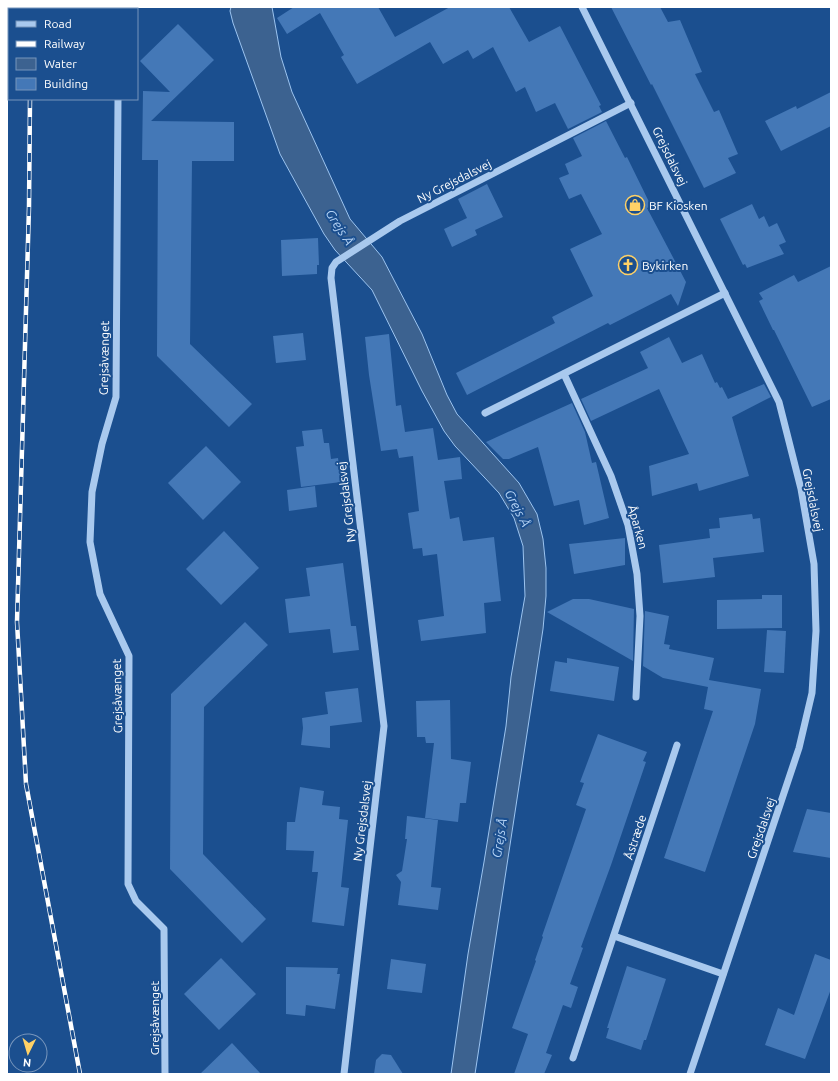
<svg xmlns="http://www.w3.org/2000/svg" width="838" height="1081" font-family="Ubuntu,sans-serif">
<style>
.water{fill:#3c6290;stroke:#9cc4f0}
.building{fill:#4478b7}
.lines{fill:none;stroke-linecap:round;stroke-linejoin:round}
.minor{stroke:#a9c9ee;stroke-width:7}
.rail-casing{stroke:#fff;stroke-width:4.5}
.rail{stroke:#1b4f8f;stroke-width:3;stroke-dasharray:9;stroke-linecap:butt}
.labels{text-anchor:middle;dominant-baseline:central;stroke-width:4;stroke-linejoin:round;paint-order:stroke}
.street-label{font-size:12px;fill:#fff;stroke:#1b4f8f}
.poi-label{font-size:12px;fill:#fff;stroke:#1b4f8f;text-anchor:start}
.water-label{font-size:13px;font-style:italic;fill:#b5d3f5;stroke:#1b4f8f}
</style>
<rect width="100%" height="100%" fill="#1b4f8f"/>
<!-- water -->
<path class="water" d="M231,7H272L281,57L292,92L350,219L382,257L422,334L447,395L457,414L519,483L537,514L543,539L546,568V596L543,629L475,1074H451L468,954L484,862L506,726L511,677L525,596L523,546L514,518L499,493L455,446L444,431L422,391L372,290L335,250L324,234L297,185L280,154L233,23L230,11Z"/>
<!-- building -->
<g class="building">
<path d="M294,7H378L395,37L450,7H509L529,42L560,26L601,105L599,106L602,112L568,129L555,103L536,112L525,87L516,92L493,47L473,59L468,50L443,64L430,42L357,84L341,57L344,55L320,13L287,34L277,18Z"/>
<path d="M611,7H660L668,22L680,20L702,72L695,74L714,112L719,110L738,154L728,158L736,173L704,188L652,84L651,85Z"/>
<path d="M178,24L214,60L151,121L234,122V161H192L190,344L252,404L229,427L157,356L158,160H142L143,91L170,92L140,61Z"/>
<path d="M831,92V126L781,151L765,121L796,106L797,109Z"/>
<path d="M606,121L625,158L627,157L651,206L647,208L686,282L678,306L671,294L610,325L608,323L467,395L456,373L555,323L552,317L593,296L570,249L602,234L581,194L569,199L559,178L569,174L565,164L582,156L573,138Z"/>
<path d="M487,184L503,217L475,230L477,235L452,247L444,229L467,218L458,199Z"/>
<path d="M752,204L759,219L764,216L769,227L777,223L786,242L779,245L784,254L747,268L745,264L743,265L720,219Z"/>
<path d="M318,238L319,265H317V274L282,276L281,240Z"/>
<path d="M831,266V399L812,407L774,330H773L759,301L763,299L759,293L794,275L798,282Z"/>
<path d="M303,333L306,360L276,363L273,336Z"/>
<path d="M389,334L396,406L401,405L405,432L433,428L438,460L460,457L462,479L444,481L450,519L459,517L463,541L494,537L501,601L484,603L486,633L421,641L418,620L444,616L437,554L423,556L422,548L413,549L408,513L419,511L413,456L399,458L397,449L381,451L369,375L365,337Z"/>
<path d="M669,337L682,363L702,354L715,383L717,382L720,388L722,387L728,399L764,384L771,397L732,417L749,476L699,491L697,483L652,496L649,466L689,454L659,389L591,421L581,399L648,368L640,352Z"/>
<path d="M572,403L585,432L592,463L596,462L609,518L584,525L579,500L554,506L538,447L509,459H503L486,442Z"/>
<path d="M322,429L324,443H329L331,459L338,458L341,482L301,487L296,447L304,446L302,431Z"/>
<path d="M206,446L241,482L203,520L168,483Z"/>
<path d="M315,486L317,507L289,511L287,490Z"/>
<path d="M752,514L753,519L760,518L764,552L713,558L715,577L663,583L659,545L710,538L709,529L720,528L719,518Z"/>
<path d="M224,531L259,568L221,605L186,569Z"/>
<path d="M625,538V565L574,574L569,544Z"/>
<path d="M343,563L351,626H356L359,650L333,653L330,629L289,633L285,599L310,596L306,568Z"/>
<path d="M762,595H782V628L717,629V600L762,599Z"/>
<path d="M573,599H589L634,609L633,661L547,612Z"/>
<path d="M645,611L669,616L664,644L670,645L669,649L714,658L709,680L761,689L755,724L705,872L664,858L713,711L704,709L708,687L663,678L643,666Z"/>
<path d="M245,622L268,645L204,707L203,854L266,919L242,943L170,869L171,694Z"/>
<path d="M767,630L786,631L784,673L764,672Z"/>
<path d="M567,658L619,667L614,701L550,691L555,661L567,663Z"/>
<path d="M358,688L362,722L330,726V748L301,745L303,728L302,718L328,714L325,692Z"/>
<path d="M450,700L451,759L471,762L466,803H460L458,822L425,818L434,743H426L425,737H417L416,701Z"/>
<path d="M598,734L647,752L643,761L646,762L611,865L581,947L583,948L570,984L578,987L571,1008L563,1005L546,1053L552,1055L544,1074H514L528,1034L512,1028L536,961L535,960L543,937L542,936L586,809L576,805L584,783L580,782Z"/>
<path d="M300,787L324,791L322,805L340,807L339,819L348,820L341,887L349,888L344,926L312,922L318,872H312L314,851L286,850L287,822H295Z"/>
<path d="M807,809L831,813V858L793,852Z"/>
<path d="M407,816L438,820L431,887L441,888L438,910L398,905L401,882L396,875L402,871L407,839H405Z"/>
<path d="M815,954L831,960V989L805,1059L765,1045L778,1008L794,1015Z"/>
<path d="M221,958L256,994L219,1030L184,994Z"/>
<path d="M391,959L426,964L422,993L387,989Z"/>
<path d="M627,966L666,979L646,1040H644L641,1050L606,1038L609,1028H607Z"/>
<path d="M286,967L338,968L337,974H340L335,1009L306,1005L305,1016L286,1014Z"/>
<path d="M232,1043L261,1074H200Z"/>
<path d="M382,1054L391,1055L403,1074H374L376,1060Z"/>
</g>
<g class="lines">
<!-- minor -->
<g class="minor">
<path d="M582,7L779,402L801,489L814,564L816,631L812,693L799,748L690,1074"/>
<path d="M118,9V7"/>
<path d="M118,99L116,397L102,444L92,492L90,542L100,594L129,656L128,884L136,901L164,929L165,1074"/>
<path d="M564,374L611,476L628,525L637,574L640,616L636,697"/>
<path d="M485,413L725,293"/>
<path d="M614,936L723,974"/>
<path d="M573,1058L677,745"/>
<path d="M344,1074L384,726L331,278L332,268L336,262L400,221L631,103"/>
</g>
<!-- rail casing -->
<g class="rail-casing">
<g id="rail">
<path d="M32,9V7"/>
<path d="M30,99L29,207L17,622L26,784L80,1074"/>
</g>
</g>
<!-- rail -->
<use href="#rail" class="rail"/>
</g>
<!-- icons -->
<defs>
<g id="shop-ring" transform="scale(1)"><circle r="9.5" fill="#1b4f8f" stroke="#ffd166" stroke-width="1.5"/><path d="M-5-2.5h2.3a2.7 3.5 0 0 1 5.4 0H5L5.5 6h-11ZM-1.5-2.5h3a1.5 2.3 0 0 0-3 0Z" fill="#ffd166"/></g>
<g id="church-ring" transform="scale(1)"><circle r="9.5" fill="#1b4f8f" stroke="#ffd166" stroke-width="1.5"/><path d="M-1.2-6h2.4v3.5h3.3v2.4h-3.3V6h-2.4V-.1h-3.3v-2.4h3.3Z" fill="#ffd166"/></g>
</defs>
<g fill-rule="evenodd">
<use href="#shop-ring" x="635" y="205"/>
<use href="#church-ring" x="628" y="265"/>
</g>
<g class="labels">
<!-- street labels -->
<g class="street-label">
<text transform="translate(670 156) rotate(64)">Grejsdalsvej</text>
<text transform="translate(454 181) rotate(-27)">Ny Grejsdalsvej</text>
<text transform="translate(104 358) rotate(-89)">Grejsåvænget</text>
<text transform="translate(813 500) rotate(79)">Grejsdalsvej</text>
<text transform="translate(346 502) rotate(-97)">Ny Grejsdalsvej</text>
<text transform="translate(638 527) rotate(75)">Åparken</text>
<text transform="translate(117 696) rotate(-91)">Grejsåvænget</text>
<text transform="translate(362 821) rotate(-83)">Ny Grejsdalsvej</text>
<text transform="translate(761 828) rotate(-71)">Grejsdalsvej</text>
<text transform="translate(635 837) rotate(-72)">Åstræde</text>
<text transform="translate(154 1018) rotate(-90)">Grejsåvænget</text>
</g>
<!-- poi labels -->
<g class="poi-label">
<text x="649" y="205">BF Kiosken</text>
<text x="642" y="265">Bykirken</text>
</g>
<!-- water labels -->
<g class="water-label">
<text transform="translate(340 227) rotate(57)">Grejs Å</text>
<text transform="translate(518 508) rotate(62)">Grejs Å</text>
<text transform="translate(499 838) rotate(-81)">Grejs Å</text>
</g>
</g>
<!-- border -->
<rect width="838" height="1081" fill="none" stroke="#ffffff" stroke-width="16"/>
<!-- legend -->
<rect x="8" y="8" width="130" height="92" fill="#1b4f8f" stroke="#7695bc"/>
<rect x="16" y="21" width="20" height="6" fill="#a9c9ee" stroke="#7695bc"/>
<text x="44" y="28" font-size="12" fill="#ffffff">Road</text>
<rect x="16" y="41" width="20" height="6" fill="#ffffff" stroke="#7695bc"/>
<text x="44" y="48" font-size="12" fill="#ffffff">Railway</text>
<rect x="16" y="58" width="20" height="12" fill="#3c6290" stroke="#7695bc"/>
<text x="44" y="68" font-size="12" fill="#ffffff">Water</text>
<rect x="16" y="78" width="20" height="12" fill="#4478b7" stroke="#7695bc"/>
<text x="44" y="88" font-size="12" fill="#ffffff">Building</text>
<!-- north arrow -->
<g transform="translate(28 1053) rotate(185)"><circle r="19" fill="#1b4f8f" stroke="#7695bc"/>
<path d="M0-3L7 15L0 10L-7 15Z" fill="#ffd166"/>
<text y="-6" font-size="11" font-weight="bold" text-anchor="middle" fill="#ffffff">N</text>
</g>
</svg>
